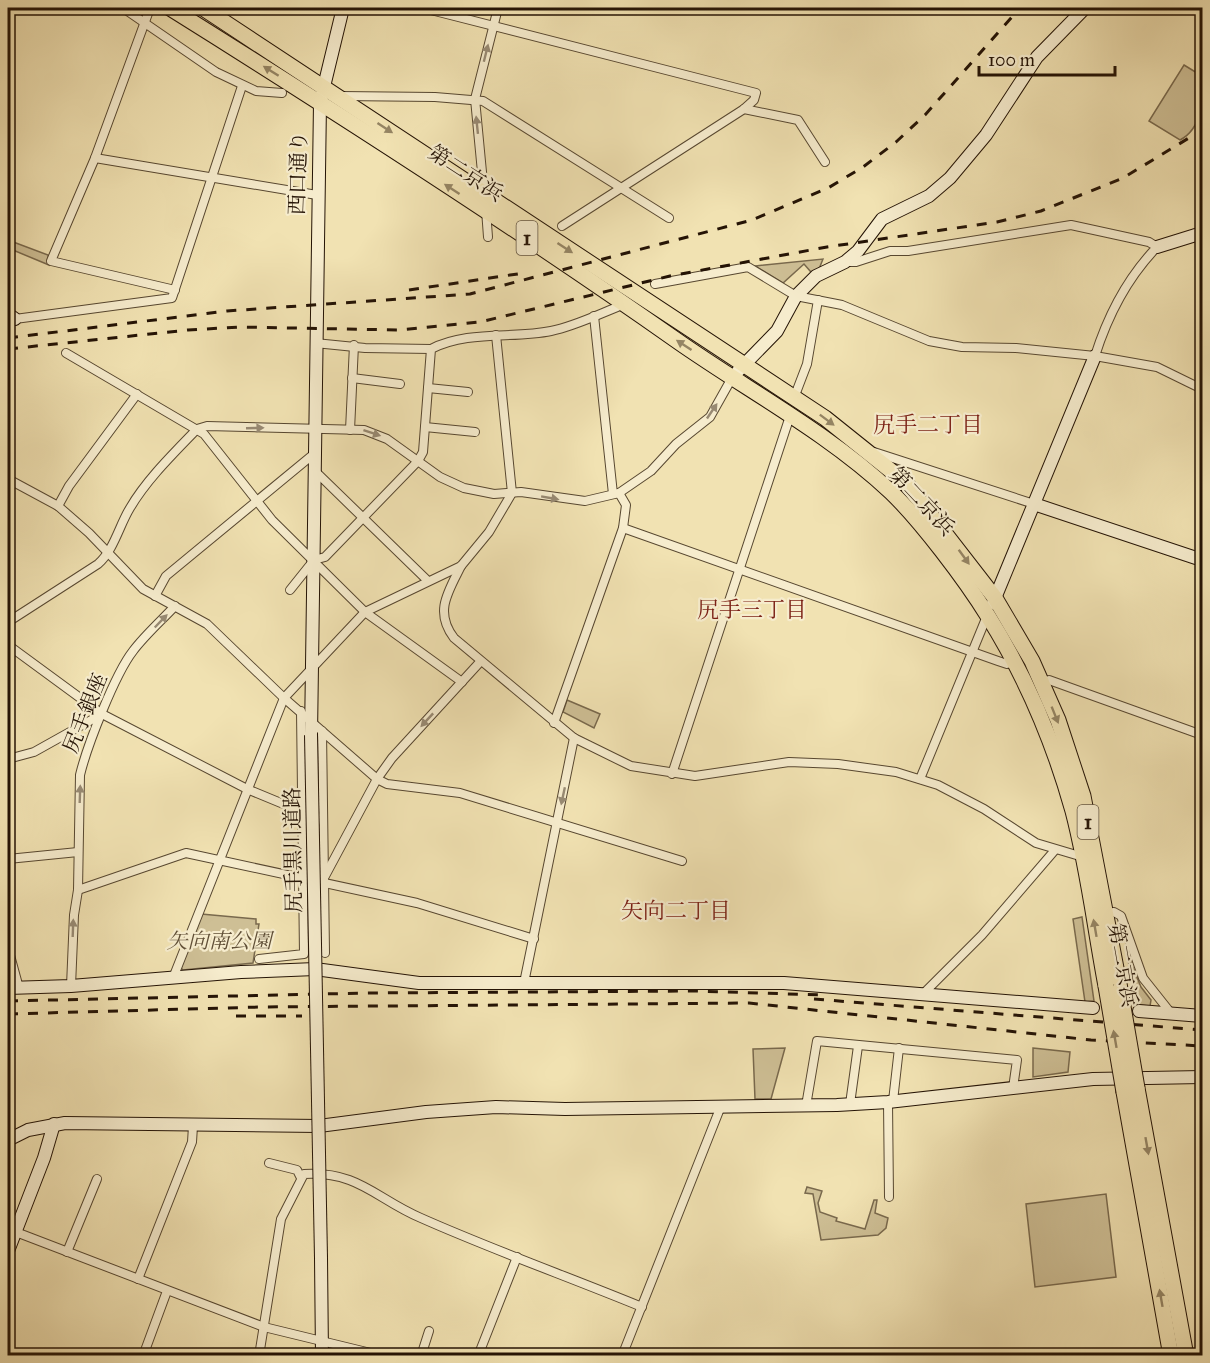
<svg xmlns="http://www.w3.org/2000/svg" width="1210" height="1363" font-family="'IM FELL Great Primer','Noto Serif JP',serif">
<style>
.green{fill:#cebf95;stroke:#79694d;stroke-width:1.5}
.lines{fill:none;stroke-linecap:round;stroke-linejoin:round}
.street-casing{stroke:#574730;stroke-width:10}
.secondary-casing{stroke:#241305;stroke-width:14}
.highway-casing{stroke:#241305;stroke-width:17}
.street{stroke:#f6eccd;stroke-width:8}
.secondary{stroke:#f6eccd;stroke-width:12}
.highway{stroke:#f1e2b2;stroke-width:15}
.rail{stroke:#241305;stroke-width:3;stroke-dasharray:10 10;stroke-linecap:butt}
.secondary-bridge-casing{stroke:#241305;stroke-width:14;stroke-linecap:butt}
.highway-bridge-casing{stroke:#241305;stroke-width:17;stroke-linecap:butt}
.secondary-bridge{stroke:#f6eccd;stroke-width:12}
.highway-bridge{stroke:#f1e2b2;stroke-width:15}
.oneway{fill:#988a73}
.oneway2{fill:#958564}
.labels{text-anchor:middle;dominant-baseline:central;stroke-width:4.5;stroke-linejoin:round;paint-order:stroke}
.shield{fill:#f6eccd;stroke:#635441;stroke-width:1.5}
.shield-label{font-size:20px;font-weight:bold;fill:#241305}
.street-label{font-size:21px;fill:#241305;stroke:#f6eccd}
.park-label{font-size:21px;font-style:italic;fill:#604f37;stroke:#f6eccd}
.neighbourhood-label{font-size:22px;fill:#7a1f14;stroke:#f6eccd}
</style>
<rect width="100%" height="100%" fill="#f1e2b2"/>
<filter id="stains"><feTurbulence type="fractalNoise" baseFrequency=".00333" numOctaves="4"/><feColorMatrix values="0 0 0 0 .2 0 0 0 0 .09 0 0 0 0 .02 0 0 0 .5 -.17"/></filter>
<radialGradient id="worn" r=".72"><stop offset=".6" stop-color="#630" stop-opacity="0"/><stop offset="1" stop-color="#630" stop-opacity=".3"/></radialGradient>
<!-- green -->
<g class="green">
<path d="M1184,65L1202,76C1203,98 1203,128 1180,140L1149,121Z"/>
<path d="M8,240L48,255L49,265L8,248Z"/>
<path d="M823,259L819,269L811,272L804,264L783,283L755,266Z"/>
<path d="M567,700L600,714L594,728L563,712Z"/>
<path d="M201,914L256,919V924H259L253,963L183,970L181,968Z"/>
<path d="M1082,917L1094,1001L1085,1002L1073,919Z"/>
<path d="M1126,950L1141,987L1151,1000L1150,1006L1137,1005Z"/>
<path d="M785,1048L771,1099H755L753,1049Z"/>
<path d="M1033,1048L1070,1052L1068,1072L1033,1077Z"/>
<path d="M807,1187L822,1191L818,1203L820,1212L837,1218L836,1221L865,1229L874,1200H877L875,1213L888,1218L886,1228L878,1235L821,1240L813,1194L805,1193Z"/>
<path d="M1106,1194L1116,1277L1035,1287L1026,1204Z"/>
</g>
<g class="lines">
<!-- street casing -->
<g class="street-casing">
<g id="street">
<path d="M123,8L216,72L256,91L282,93"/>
<path d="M150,8L95,158L51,261L175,290"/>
<path d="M423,8L756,93L754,100L744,109L562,226"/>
<path d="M340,96L435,97L483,101L669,218"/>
<path d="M744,109L798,120L825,162"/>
<path d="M95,158L317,195"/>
<path d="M484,193L475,99L498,8"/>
<path d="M486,210L488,237"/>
<path d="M845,262H856L890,251H908L1071,225L1149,242L1157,247C1127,278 1108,315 1095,356"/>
<path d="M655,284L748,267L796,296L842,305L929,341L962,347L1016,348L1095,356L1157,367L1202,389"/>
<path d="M594,316L613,494"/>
<path d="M15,319L172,298L242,86"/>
<path d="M315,343L365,348L431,349"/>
<path d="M66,353L204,434L272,520L365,612L462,682"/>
<path d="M352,378L400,384"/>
<path d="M428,388L468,392"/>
<path d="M794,398L807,364L818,300"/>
<path d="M425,427L475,432"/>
<path d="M350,430L354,345"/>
<path d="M874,452L1034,504"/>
<path d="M315,471L427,580"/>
<path d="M8,479L58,506L89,533L143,589L207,624L284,698L377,779L387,784L460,793L682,861"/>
<path d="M58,506L69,486L137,394"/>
<path d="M623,528L998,661L1007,664L1014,662"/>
<path d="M461,566C448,592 434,612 454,638L574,738L631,766L695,776L789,762L838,764L896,772L938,785L984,809L1036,843L1083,857"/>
<path d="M290,590L314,560L325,557L418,461L423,452L431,349C468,330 512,339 551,331C576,326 601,313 625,304"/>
<path d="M155,596L166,576L315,453"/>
<path d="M8,622L98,564C114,550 119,526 130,508C147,479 174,453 197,429L207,426L364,430L387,439L440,477L464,488L494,494L521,492L585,501L619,493L651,471L676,444L710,417L733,376"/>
<path d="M8,645L102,714L247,789L322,820"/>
<path d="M1042,682L1049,680L1202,735"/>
<path d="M554,723L623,528L626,505L619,493"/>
<path d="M322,731L325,953"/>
<path d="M8,759L34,752L102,714"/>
<path d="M672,774L790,416"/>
<path d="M920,779L987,616"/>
<path d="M8,859L78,852"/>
<path d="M325,876L377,779L392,758L480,662"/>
<path d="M78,890L186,853L417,903L534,939"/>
<path d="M1107,913L1114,912L1121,916L1143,978L1170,1012"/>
<path d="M8,948L19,988"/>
<path d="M259,959L304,954L301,711"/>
<path d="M173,978L284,698L365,612L461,566L489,532L512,493L496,335"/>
<path d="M524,983L574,738"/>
<path d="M71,986L74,915L78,890L80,775C87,746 115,674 133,651C145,635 161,621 175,606"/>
<path d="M924,993L982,935L1055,850"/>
<path d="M893,1101L899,1048"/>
<path d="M888,1102L889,1197"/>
<path d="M850,1104L858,1046"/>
<path d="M806,1106L817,1041L1017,1060L1013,1088"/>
<path d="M269,1163L297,1170L301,1178"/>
<path d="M8,1229L264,1327L383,1356"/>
<path d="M67,1252L97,1179"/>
<path d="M138,1279L192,1142L193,1126"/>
<path d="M143,1356L167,1291"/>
<path d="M259,1356L281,1219L304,1174C359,1171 376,1199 421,1218C493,1250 569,1277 642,1307"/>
<path d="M421,1356L429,1331"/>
<path d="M478,1356L517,1257"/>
<path d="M622,1356L721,1106"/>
</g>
</g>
<!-- secondary casing -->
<g class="secondary-casing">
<g id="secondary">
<path d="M1157,247L1202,233"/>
<path d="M8,314L15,319"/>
<path d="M738,371L777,331L796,296L816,276L845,262L858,251L882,219L929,196L950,178L986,135L1037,57L1085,8"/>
<path d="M1034,504L1202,560"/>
<path d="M993,603L1095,356"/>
<path d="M311,735L320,103L343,8"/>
<path d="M8,988L71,986L241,972L315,969L419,983H784L1093,1008"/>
<path d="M1139,1011L1202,1016"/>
<path d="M8,1140L28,1130L65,1123L319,1126L426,1112L496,1107L565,1109L837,1105L888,1102L1093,1079L1202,1077"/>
<path d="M8,1251L44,1158L54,1124"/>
<path d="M321,1258L322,1356"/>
</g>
</g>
<!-- highway casing -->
<g class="highway-casing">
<g id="highway">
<path d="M170,8C341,115 511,224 676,340C747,390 827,432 891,492C921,521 965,579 988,616C1025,675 1054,743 1073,811C1088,868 1095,928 1106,986"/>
<path d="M203,8L825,418L905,482L995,598L1032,661L1058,720L1083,796L1120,989"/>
<path d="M1137,1088L1186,1356"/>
<path d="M1124,1092L1171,1356"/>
</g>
</g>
<!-- street -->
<use href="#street" class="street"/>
<!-- secondary -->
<use href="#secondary" class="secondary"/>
<!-- highway -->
<use href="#highway" class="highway"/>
<!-- rail -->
<g class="rail">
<path d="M409,290L524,273"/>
<path d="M8,338L227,311L470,294L752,220L828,188L863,167L896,142L925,115L1020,8"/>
<path d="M8,349L188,330L240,327L399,330L480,322L670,276L827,247L997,222L1041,211L1123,178L1202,130"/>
<path d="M814,999L1202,1030"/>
<path d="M8,1001L367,993L695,991L823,995"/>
<path d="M8,1014L261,1007L749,1003L1091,1040L1202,1046"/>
<path d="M236,1016H302"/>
</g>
<!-- secondary-bridge casing -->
<g class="secondary-bridge-casing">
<path id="secondary-bridge" d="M311,735L321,1258"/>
</g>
<!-- highway-bridge casing -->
<g class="highway-bridge-casing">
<g id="highway-bridge">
<path d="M1106,986L1124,1092"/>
<path d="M1120,989L1137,1088"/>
</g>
</g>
<!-- secondary-bridge -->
<use href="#secondary-bridge" class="secondary-bridge"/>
<!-- highway-bridge -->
<use href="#highway-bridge" class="highway-bridge"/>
</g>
<!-- one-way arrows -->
<defs><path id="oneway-solid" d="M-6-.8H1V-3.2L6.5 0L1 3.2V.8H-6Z" transform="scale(1.5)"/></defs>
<g class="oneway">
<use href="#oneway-solid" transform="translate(486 53) rotate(-76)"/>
<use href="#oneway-solid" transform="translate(477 125) rotate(-96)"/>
<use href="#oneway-solid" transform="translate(712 411) rotate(-56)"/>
<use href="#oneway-solid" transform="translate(255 428) rotate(-2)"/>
<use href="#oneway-solid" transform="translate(372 433) rotate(18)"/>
<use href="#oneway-solid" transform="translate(550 498) rotate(10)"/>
<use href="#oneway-solid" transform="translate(161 621) rotate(-46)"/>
<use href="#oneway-solid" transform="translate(427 720) rotate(133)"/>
<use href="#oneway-solid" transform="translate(80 794) rotate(-88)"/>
<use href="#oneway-solid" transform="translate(563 796) rotate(102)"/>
<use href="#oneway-solid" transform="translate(73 928) rotate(-88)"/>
</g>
<g class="oneway2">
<use href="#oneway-solid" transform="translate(271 71) rotate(-148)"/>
<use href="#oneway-solid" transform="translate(385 128) rotate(33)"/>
<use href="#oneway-solid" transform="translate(452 189) rotate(-147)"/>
<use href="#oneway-solid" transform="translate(565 248) rotate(33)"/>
<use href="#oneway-solid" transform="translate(684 345) rotate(-147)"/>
<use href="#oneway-solid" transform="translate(827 420) rotate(37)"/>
<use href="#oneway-solid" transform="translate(964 557) rotate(54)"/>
<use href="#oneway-solid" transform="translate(1055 715) rotate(68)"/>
<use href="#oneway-solid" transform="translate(1095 928) rotate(-100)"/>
<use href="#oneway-solid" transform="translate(1115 1039) rotate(-100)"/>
<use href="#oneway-solid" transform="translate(1147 1146) rotate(80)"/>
<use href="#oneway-solid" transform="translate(1161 1298) rotate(-100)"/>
</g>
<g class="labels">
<!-- shield labels -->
<g class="shield">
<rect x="516.5" y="221" width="21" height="34" rx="4.5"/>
<rect x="1077.5" y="805" width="21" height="34" rx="4.5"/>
</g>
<g class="shield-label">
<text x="527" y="238">1</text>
<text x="1088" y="822">1</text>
</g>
<!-- street labels -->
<g class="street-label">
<text transform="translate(298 173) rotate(-88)">西口通り</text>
<text transform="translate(466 173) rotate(33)">第二京浜</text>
<text transform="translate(922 501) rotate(47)">第二京浜</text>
<text transform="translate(85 713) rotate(-68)">尻手銀座</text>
<text transform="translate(293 850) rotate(-91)">尻手黒川道路</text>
<text transform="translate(1123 965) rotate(80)">第二京浜</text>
</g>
<!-- park labels -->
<g class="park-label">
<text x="219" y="941">矢向南公園</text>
</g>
<!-- neighbourhood labels -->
<g class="neighbourhood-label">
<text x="928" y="424">尻手二丁目</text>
<text x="752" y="609">尻手三丁目</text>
<text x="676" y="910">矢向二丁目</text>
</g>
</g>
<!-- margin -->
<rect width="1210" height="1363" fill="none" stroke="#f1e2b2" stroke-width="30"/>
<rect x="9" y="9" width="1192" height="1345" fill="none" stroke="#241305" stroke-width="3"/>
<rect x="15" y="15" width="1180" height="1333" fill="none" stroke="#241305" stroke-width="1.5"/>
<!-- scale -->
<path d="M979 66v9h136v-9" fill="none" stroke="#241305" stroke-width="3"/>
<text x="988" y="66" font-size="18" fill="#241305" stroke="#f6eccd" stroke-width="4.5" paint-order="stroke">100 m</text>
<rect width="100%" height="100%" filter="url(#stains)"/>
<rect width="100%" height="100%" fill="url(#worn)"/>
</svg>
